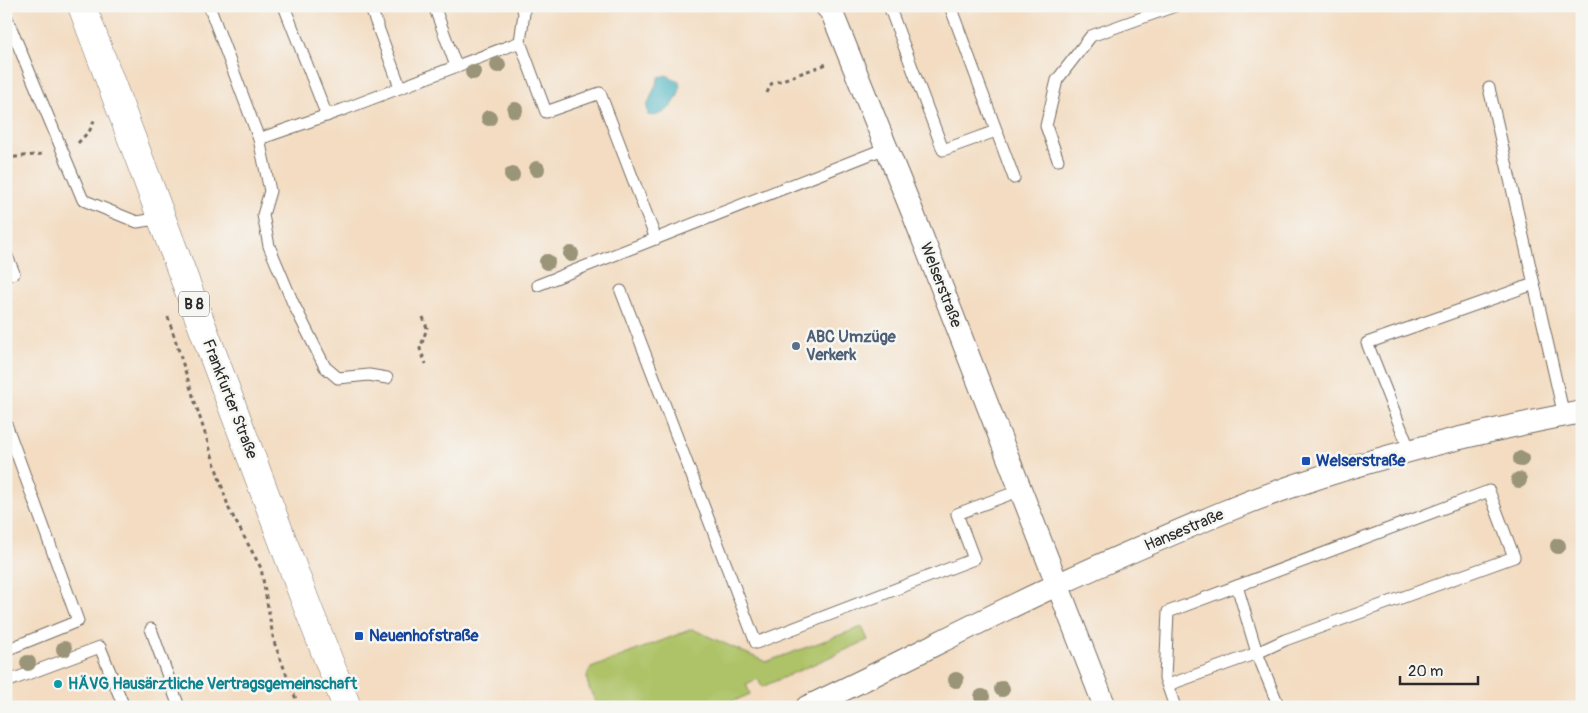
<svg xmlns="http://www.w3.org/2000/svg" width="1588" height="713" font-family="Pangolin,sans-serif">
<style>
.green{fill:#aec368;stroke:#6c774a}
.water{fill:#42b0bf;stroke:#366e75}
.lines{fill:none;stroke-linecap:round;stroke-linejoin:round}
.service-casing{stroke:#716960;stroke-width:13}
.minor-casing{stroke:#716960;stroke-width:24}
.primary-casing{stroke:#716960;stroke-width:29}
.path{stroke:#716960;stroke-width:3;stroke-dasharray:4 4;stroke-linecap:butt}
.service{stroke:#fff;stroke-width:11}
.minor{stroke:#fff;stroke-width:22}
.primary{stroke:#fff;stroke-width:28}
.tree{fill:#9a9478}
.service-dot{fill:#5c6f8a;stroke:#f6f6f2;stroke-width:2}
.transit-dot{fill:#1a4fb4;stroke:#f6f6f2;stroke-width:2}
.culture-dot{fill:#0f9aa8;stroke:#f6f6f2;stroke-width:2}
.labels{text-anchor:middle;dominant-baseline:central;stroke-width:5;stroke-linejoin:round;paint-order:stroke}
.shield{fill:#f6f6f2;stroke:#686867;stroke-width:1}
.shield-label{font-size:15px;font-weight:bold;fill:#2b2b2b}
.street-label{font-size:16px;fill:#2b2b2b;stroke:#f6f6f2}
.service-label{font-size:16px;font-weight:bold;fill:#4e5e75;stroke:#f6f6f2;text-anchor:start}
.transit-label{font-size:16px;font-weight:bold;fill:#164399;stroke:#f6f6f2;text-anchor:start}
.culture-label{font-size:16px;font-weight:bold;fill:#0d838f;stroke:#f6f6f2;text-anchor:start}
</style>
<rect width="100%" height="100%" fill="#f6f6f2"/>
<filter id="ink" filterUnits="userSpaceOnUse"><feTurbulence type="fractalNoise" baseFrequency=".02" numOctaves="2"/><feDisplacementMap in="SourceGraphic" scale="10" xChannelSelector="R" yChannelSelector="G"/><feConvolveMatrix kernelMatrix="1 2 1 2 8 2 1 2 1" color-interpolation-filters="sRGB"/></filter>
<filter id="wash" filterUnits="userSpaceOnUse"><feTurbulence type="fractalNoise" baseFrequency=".0096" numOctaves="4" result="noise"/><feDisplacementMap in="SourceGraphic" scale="20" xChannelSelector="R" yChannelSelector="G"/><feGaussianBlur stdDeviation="1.12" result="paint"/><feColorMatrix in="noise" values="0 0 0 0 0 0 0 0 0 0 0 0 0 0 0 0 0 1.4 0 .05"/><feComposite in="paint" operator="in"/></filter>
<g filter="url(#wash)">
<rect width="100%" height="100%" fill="#f3dcc1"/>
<!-- green -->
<path class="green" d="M862,627L868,640L762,687L758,679L746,684L750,694L720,707H598C593,695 581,679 591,668L692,629L766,662Z"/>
<!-- water -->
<path class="water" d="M666,75L679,81C684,97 664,120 648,115L647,106L659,77Z"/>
</g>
<g filter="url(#ink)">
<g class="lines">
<!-- service casing -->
<g class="service-casing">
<g id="service">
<path d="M209,6L259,139"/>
<path d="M284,6L327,116"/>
<path d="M370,6L400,87"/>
<path d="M434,6L456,66"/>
<path d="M889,6L943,150L996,131"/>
<path d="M950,6L1014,178"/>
<path d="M6,16L83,200L137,222L162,218"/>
<path d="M520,42L524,13L522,6"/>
<path d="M1058,160L1046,126L1057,80L1091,36L1175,6"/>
<path d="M6,254L14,273L6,276"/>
<path d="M1534,284L1564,416"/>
<path d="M538,285L886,148"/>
<path d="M621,291L756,643L974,559L957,514L1021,490"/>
<path d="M387,378L369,375L338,378L325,367L293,303L269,246L263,215L270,191L259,139L342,110L520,42L546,112L600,93L656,239"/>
<path d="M6,424L78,621L6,650"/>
<path d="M1410,451L1367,343L1534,284L1489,88"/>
<path d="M151,629L179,707"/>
<path d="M6,682L100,647L124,707"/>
<path d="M1168,685L1257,653L1237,586"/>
<path d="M1175,707L1165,678L1168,612L1489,491L1514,557L1285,640L1257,653L1279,707"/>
</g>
</g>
<!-- minor casing -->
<g class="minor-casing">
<g id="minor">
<path d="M826,6L832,13L914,216L1105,707"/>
<path d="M807,707C892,668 974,623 1059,584C1113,559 1169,535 1224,512C1338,465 1460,435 1582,412"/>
</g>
</g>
<!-- primary casing -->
<g class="primary-casing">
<path id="primary" d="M82,6L306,603L347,707"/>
</g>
<!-- path -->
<g class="path">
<path d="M767,93L771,84L827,64"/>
<path d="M78,143L90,130L95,118"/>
<path d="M6,158L43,154"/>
<path d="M168,317L229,509L261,568L274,642L299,707"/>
<path d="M423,317L427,328L420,349L426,364"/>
</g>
<!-- service -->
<use href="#service" class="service"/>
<!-- minor -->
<use href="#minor" class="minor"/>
<!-- primary -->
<use href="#primary" class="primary"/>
</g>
<!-- trees -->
<g class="tree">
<circle cx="498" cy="65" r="8"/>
<circle cx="473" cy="72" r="8"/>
<circle cx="515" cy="110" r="8"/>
<circle cx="489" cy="118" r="8"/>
<circle cx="537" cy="169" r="8"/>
<circle cx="512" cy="175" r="8"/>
<circle cx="571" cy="254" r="8"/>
<circle cx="547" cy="262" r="8"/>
<circle cx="1521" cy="459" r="8"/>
<circle cx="1519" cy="480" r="8"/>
<circle cx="1558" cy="546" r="8"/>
<circle cx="64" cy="649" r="8"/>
<circle cx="28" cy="663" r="8"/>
<circle cx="956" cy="680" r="8"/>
<circle cx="1002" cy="689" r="8"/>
<circle cx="982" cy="697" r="8"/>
</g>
</g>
<!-- markers -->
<circle class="service-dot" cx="796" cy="346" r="5"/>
<g class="transit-dot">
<rect x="1301" y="456" width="10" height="10" rx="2.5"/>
<rect x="354" y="631" width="10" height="10" rx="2.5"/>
</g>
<circle class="culture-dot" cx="58" cy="684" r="5"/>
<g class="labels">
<!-- shield labels -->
<rect class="shield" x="179" y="291.5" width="30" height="25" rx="4"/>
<g class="shield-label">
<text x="194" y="304">B 8</text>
</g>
<!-- street labels -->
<g class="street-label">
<text transform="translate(941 285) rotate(69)">Welserstraße</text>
<text transform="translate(230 399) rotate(69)">Frankfurter Straße</text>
<text transform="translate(1184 530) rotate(-23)">Hansestraße</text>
</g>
<!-- service labels -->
<g class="service-label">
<text x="806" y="337">ABC Umzüge<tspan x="806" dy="18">Verkerk</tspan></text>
</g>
<!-- transit labels -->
<g class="transit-label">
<text x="1316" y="461">Welserstraße</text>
<text x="369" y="636">Neuenhofstraße</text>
</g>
<!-- culture labels -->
<g class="culture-label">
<text x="68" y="684">HÄVG Hausärztliche Vertragsgemeinschaft</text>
</g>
</g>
<!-- margin -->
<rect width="1588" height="713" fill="none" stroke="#f6f6f2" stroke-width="25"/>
<!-- scale -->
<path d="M1400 676v8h78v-8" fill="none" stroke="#2b2b2b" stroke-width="2.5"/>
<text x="1408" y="676" font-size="15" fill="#2b2b2b" stroke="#f6f6f2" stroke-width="4" paint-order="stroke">20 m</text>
</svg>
